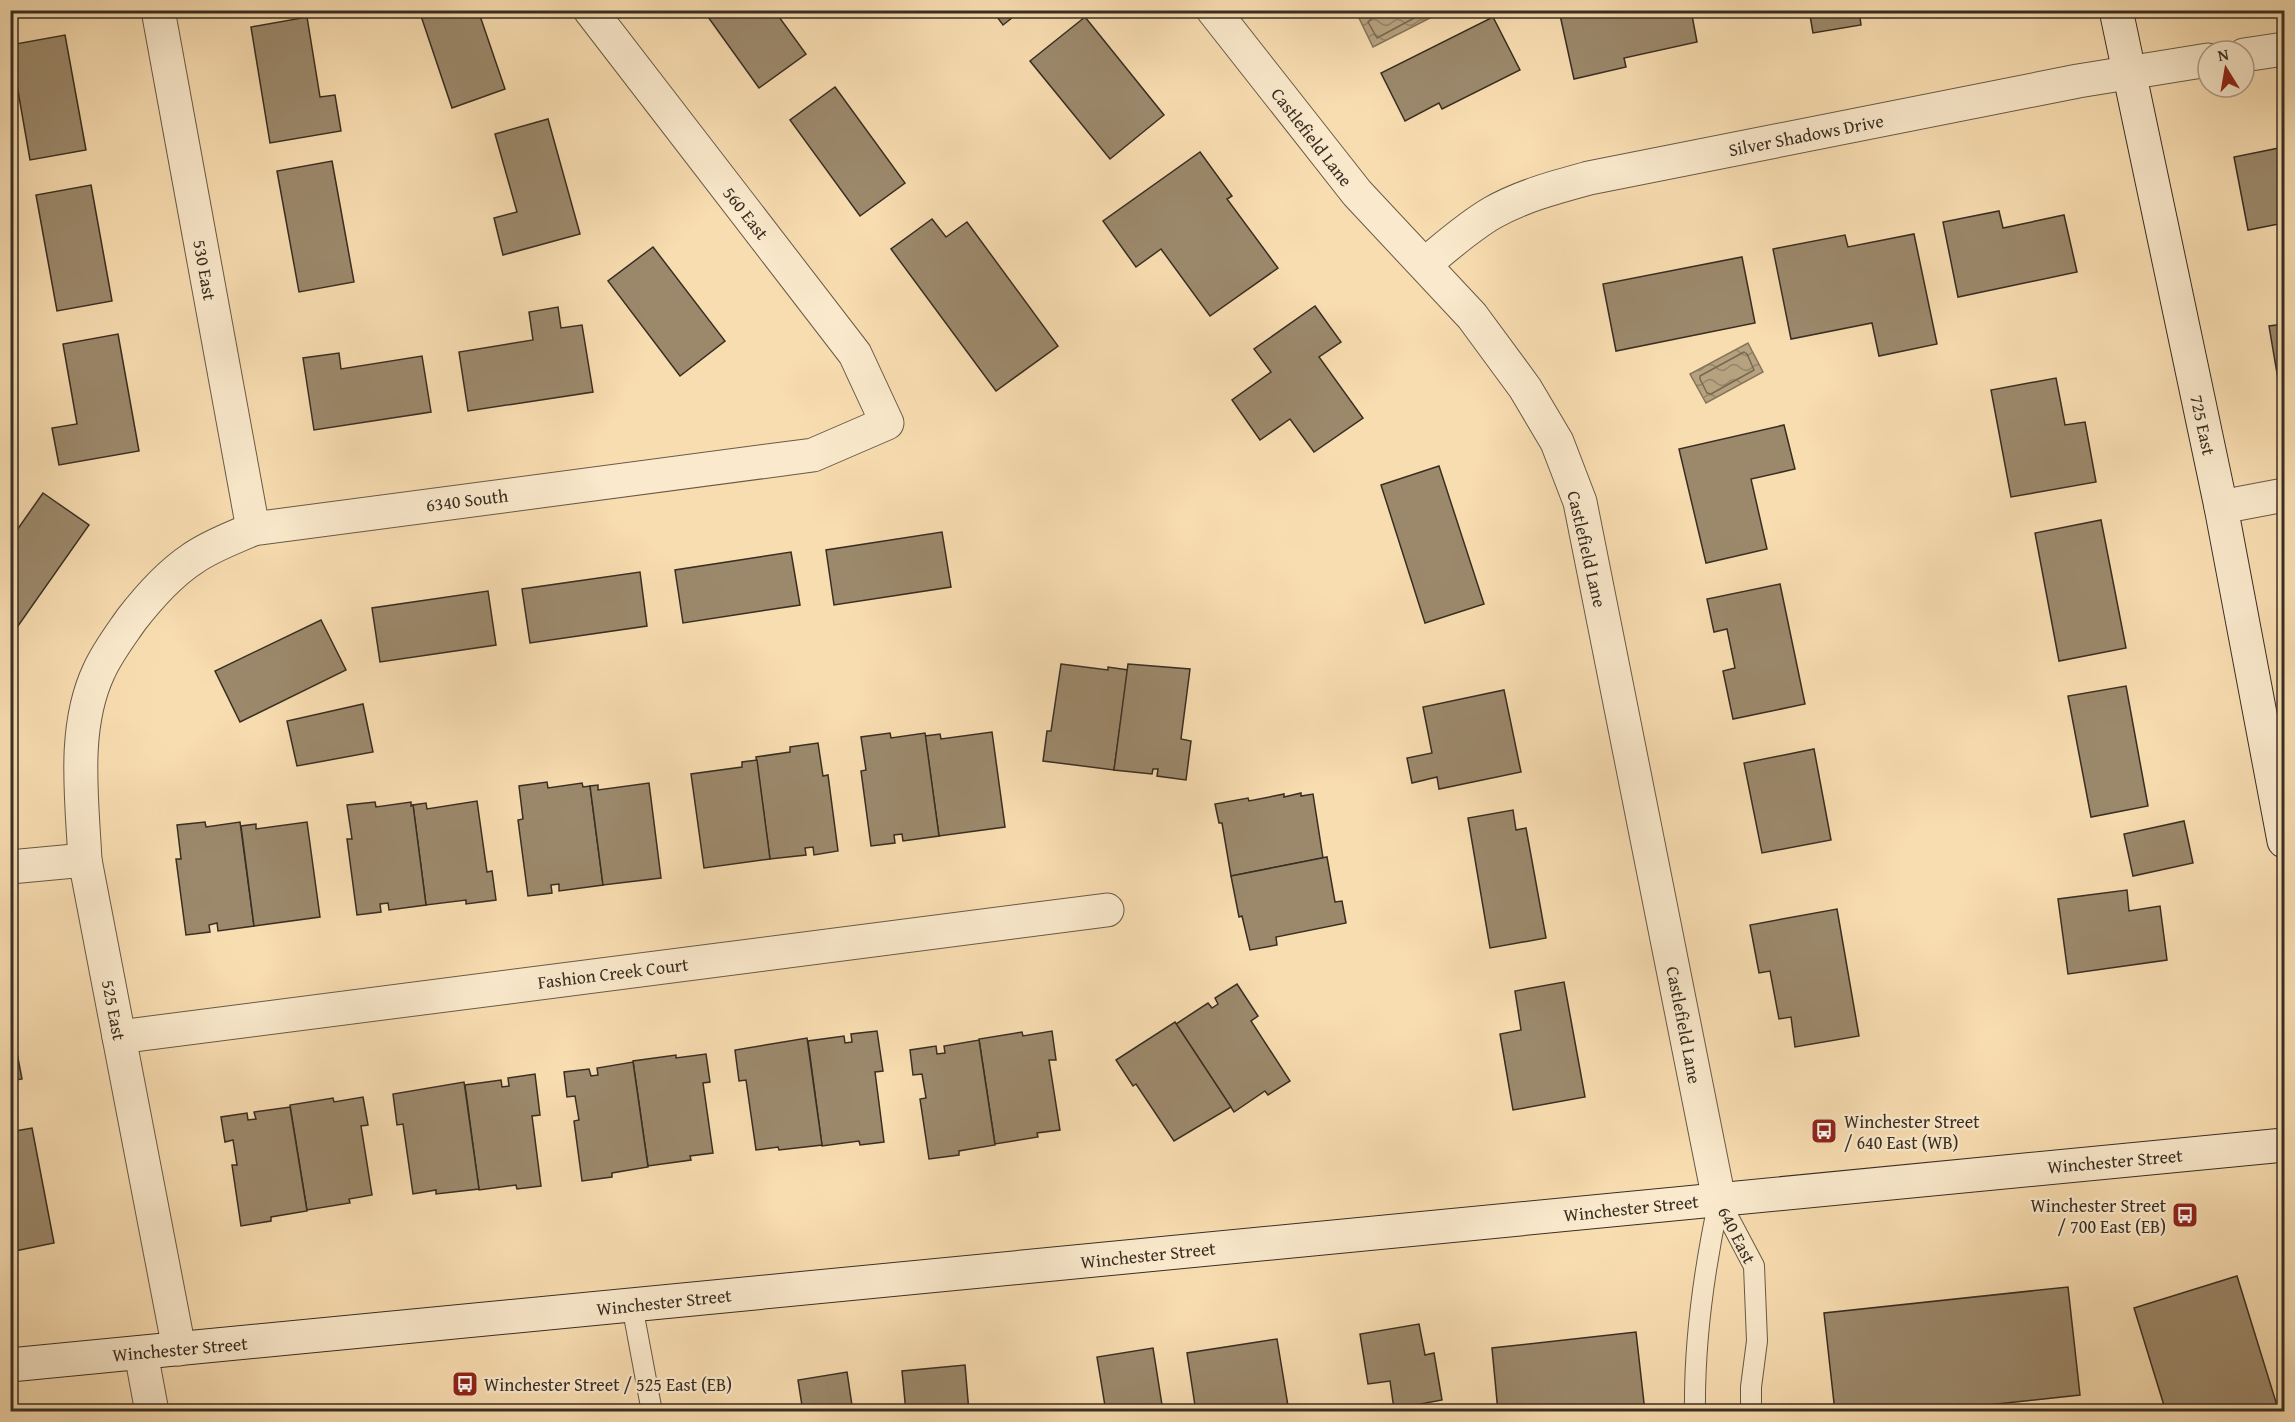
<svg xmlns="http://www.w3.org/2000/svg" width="2295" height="1422" font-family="'Gentium Book Plus',serif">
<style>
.water{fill:url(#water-waves);stroke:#84745a;stroke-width:1.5}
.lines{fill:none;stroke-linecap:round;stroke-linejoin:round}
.shore{stroke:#786851;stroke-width:1.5}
.building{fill:#9c896c;stroke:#382e22;stroke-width:1.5}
.lane-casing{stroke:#685a46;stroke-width:22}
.street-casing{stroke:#685a46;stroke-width:35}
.secondary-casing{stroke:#382e22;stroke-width:35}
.lane{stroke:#fae9cc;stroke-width:20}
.street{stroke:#fae9cc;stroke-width:33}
.secondary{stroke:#fae9cc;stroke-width:33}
.labels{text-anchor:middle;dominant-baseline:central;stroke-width:4.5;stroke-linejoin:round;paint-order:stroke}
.street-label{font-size:18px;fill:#382e22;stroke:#fae9cc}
.poi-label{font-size:18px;fill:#382e22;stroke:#fae9cc;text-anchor:start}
</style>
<defs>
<pattern id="water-waves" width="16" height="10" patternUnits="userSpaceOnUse" patternTransform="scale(1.5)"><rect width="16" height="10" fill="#b7a280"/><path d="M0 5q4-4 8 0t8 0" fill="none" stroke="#968468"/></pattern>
</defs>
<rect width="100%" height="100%" fill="#f8ddb1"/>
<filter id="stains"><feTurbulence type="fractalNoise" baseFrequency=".00333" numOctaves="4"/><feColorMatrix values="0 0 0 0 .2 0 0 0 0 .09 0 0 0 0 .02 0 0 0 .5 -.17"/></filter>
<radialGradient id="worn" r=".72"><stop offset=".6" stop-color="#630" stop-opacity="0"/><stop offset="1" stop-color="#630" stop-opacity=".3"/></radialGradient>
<!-- water -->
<g class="water">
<path d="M1374,10L1433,11L1436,15L1373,47L1359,18Z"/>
<path d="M1748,343L1763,372L1706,403L1690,374Z"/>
</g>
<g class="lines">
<!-- shore -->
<g class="shore">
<path d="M1375,10L1374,16L1368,22L1377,38L1429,10"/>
<path d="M1744,352L1747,354L1754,370L1711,394L1707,393L1700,379V376Z"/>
</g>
</g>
<!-- building -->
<g class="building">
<path d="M419,10H478L505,89L452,108Z"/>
<path d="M703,10H774L806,54L759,88Z"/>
<path d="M992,10H1022L1003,25Z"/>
<path d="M1691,10L1697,42L1624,58L1626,67L1574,79L1560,15L1581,10Z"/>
<path d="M1809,10H1859L1861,25L1813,33Z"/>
<path d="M307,17L320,97L335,95L341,131L270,143L251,27Z"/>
<path d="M1085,17L1164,115L1110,159L1030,61Z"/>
<path d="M1493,17L1520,70L1442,109L1439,103L1405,121L1381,73Z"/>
<path d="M65,35L86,150L30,160L10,45Z"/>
<path d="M835,87L905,183L860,216L790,120Z"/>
<path d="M548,119L580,234L503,255L494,218L517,212L495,134Z"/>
<path d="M2279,148L2281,160H2284V223L2248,230L2234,157Z"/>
<path d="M1200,152L1232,196L1227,199L1278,268L1210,316L1161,249L1136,267L1103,221Z"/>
<path d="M332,161L354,282L299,292L277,171Z"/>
<path d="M91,185L112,301L57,311L36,195Z"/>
<path d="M1999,211L2003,228L2064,215L2077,272L1958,297L1943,222Z"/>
<path d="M932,219L946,237L967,222L1058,346L996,391L891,249Z"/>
<path d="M1914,234L1937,344L1879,356L1872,323L1791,339L1773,249L1845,235L1848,247Z"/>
<path d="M653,247L725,341L680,376L608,281Z"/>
<path d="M1742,257L1755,323L1616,351L1603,284Z"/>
<path d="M1315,306L1341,342L1319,357L1363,418L1314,452L1290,419L1260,440L1232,400L1271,372L1254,349Z"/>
<path d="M558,307L561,328L582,325L593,392L468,411L459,352L533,340L529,312Z"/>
<path d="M2284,324V396L2281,397L2269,326Z"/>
<path d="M118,334L139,451L59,465L52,428L77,424L63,344Z"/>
<path d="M339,353L341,369L422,356L431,412L314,430L303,358Z"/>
<path d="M2056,378L2065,425L2085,422L2096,482L2011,497L1991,390Z"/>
<path d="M1784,425L1795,469L1751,479L1767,549L1706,563L1679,449Z"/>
<path d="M1439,466L1484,604L1425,623L1381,485Z"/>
<path d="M43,493L89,525L18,626L10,620V540Z"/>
<path d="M2101,520L2126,648L2059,661L2035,533Z"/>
<path d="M942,532L951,587L834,605L826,550Z"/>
<path d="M791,552L800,605L683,623L675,570Z"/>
<path d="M640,572L647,626L530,643L522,589Z"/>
<path d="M1780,584L1805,704L1733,719L1723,671L1735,668L1727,629L1714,632L1707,599Z"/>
<path d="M488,591L496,645L380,662L372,608Z"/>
<path d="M321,620L346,670L240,722L215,671Z"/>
<path d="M1061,664L1108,670V667L1128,670L1114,770L1043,761L1047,731H1051Z"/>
<path d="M1128,664L1190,669L1181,739L1191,741L1186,780L1157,776L1158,769H1153L1152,774L1114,770Z"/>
<path d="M2126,686L2148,806L2091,817L2068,696Z"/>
<path d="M1504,690L1521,772L1439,789L1437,777L1412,783L1407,758L1432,753L1423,707Z"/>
<path d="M363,704L373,752L297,766L287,721Z"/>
<path d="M992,732L1005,827L939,836L925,736L940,734L941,739Z"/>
<path d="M890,733L891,738L925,733L939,836L903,841L902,834L894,835L895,843L871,846L861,771L866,770L861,737Z"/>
<path d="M818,743L823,776L828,775L838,851L814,855L813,847L805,848L806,855L770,859L756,757L790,752V747Z"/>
<path d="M1814,749L1831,840L1762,853L1744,763Z"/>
<path d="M757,760L770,859L704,868L691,774L742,767V762Z"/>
<path d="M547,782L548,788L582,783L583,787L590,786L603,885L559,891V884L551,885L552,893L528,896L518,820L523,819L519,786Z"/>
<path d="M649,783L661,878L603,885L590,786L598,785V790Z"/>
<path d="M1301,793V796L1313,794L1323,858L1231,876L1222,823H1219L1215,804L1248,798L1249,801L1284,794V797Z"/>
<path d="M477,801L487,872L492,871L496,900L466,904V900L426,905L413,805L426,803L427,809Z"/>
<path d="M375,802L376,807L411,802V806L413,805L426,905L389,910L388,903L380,904L381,912L357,915L347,839H352L347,805Z"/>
<path d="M1513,810L1516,830L1526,828L1546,938L1490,948L1468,818Z"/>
<path d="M2184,821L2193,863L2133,876L2124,834Z"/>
<path d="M205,822L206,827L240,822L254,926L218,931L217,923L209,925L210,932L186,935L176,859H181L177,825Z"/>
<path d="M307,822L320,917L254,926L241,826L256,824V829Z"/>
<path d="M1327,857L1335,902L1342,901L1346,923L1276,937L1277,945L1250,950L1242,916L1239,917L1231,876Z"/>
<path d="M2127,890L2129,911L2160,906L2167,960L2068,974L2058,899Z"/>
<path d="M1837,909L1859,1036L1795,1047L1791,1017L1779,1019L1770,971L1759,973L1750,925Z"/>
<path d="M1564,982L1585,1097L1513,1110L1500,1034L1521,1030L1515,991Z"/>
<path d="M1237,984L1258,1016L1251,1021L1290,1081L1268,1095L1265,1091L1234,1112L1176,1024L1208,1003L1212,1008L1218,1004L1215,998Z"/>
<path d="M10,1017L22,1079L10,1081Z"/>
<path d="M1175,1022L1231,1107L1174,1141L1136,1084L1133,1086L1116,1060Z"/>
<path d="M877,1031L883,1071L875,1072L884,1142L860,1145L859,1141L822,1146L808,1041L844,1036L845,1043L852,1042L851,1034Z"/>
<path d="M1052,1031L1056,1060H1049L1060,1130L1037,1133L1038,1137L995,1144L979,1039L1022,1032L1023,1036Z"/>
<path d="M807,1038L822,1145L779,1150L778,1147L756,1150L746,1080L739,1081L735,1050Z"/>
<path d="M979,1040L995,1145L959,1151V1155L929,1159L920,1099L926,1098L922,1074L913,1075L910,1050L936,1046L937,1054L945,1053L944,1046Z"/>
<path d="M706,1054L710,1082L703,1083L713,1153L690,1156L691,1160L648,1166L633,1061L676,1055V1058Z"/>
<path d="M633,1062L648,1167L612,1173V1177L582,1181L574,1121L579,1120L575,1096L567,1097L564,1072L589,1069L591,1076L598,1075L597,1068Z"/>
<path d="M535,1074L540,1115L532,1116L541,1186L517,1189L516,1185L479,1190L465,1085L501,1080L502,1087L509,1086L508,1078Z"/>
<path d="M464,1082L479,1189L436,1194V1190L413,1194L403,1124L397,1125L393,1094Z"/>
<path d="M363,1097L368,1125L361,1126L372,1195L349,1199L350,1203L307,1210L290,1105L333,1098L334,1102Z"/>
<path d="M290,1107L307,1211L271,1217V1221L241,1226L232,1165H237L233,1140L225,1142L221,1117L247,1113L248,1120L256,1119L254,1112Z"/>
<path d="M32,1128L54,1243L10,1252V1132Z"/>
<path d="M2237,1276L2279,1412H2166L2134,1308Z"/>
<path d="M2068,1287L2080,1395L1922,1412H1835L1824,1313Z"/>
<path d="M1419,1324L1425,1355L1434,1353L1442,1400L1394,1409L1390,1381L1368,1384L1360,1334Z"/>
<path d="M1636,1332L1645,1412H1498L1492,1348Z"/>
<path d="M1277,1339L1289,1412H1196L1187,1353Z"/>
<path d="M1153,1348L1162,1405L1120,1412H1106L1097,1357Z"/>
<path d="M965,1365L969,1412H906L902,1371Z"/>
<path d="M847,1372L853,1412H803L798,1380Z"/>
</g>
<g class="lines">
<!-- lane casing -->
<g class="lane-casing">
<g id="lane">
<path d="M1719,1200L1754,1266L1757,1341L1751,1387V1412"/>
<path d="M632,1305L652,1412"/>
<path d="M1695,1412C1694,1340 1704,1270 1719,1200"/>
</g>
</g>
<!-- street casing -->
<g class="street-casing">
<g id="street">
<path d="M158,10L253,529"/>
<path d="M1213,10L1357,193L1472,316L1525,388L1557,442L1580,502L1719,1200"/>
<path d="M2244,55L2284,49"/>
<path d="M1425,264C1447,246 1468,227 1492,213C1522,196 1556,187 1589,178L2078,81L2208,60"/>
<path d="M2221,507L2284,495"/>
<path d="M10,867L85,860"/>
<path d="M119,1037L1107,910"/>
<path d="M179,1349L85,860C82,799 72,728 99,671C107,653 120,636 131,620C148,598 168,575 192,559C210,546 233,538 253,529L813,455L887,423L855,354L590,10"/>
<path d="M141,1353L152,1412"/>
</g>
</g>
<!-- secondary casing -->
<g class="secondary-casing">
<g id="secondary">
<path d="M2116,10L2221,507L2284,841"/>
<path d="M10,1365L2284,1145"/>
</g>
</g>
<!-- lane -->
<use href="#lane" class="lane"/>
<!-- street -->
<use href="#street" class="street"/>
<!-- secondary -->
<use href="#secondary" class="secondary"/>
</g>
<!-- icons -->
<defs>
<g id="bus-square" transform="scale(1.35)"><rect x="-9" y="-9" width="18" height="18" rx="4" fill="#8f2418" stroke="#fae9cc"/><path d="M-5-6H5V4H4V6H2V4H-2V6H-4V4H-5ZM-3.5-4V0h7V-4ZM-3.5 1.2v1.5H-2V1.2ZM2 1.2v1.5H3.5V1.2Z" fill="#fff"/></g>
</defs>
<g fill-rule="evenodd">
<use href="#bus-square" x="1824" y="1131"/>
<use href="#bus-square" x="2185" y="1215"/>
<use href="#bus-square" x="465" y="1384"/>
</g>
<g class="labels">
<!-- street labels -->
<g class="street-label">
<text transform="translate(1806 135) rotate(-11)">Silver Shadows Drive</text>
<text transform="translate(1312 137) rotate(52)">Castlefield Lane</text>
<text transform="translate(746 213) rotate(52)">560 East</text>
<text transform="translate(205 270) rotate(80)">530 East</text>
<text transform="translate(2203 425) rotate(78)">725 East</text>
<text transform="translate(467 500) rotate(-7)">6340 South</text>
<text transform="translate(1587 549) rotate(77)">Castlefield Lane</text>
<text transform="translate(613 973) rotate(-7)">Fashion Creek Court</text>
<text transform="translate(114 1010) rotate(79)">525 East</text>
<text transform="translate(1684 1025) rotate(79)">Castlefield Lane</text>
<text transform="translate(2115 1161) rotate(-5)">Winchester Street</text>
<text transform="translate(1631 1208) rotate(-6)">Winchester Street</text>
<text transform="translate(1737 1235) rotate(63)">640 East</text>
<text transform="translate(1148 1255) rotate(-6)">Winchester Street</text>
<text transform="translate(664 1302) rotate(-6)">Winchester Street</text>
<text transform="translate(180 1349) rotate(-5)">Winchester Street</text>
</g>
<!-- poi labels -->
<g class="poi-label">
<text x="1844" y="1121">Winchester Street<tspan x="1844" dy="21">/ 640 East (WB)</tspan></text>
<text x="2166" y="1205" text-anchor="end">Winchester Street<tspan x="2166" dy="21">/ 700 East (EB)</tspan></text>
<text x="484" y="1384">Winchester Street / 525 East (EB)</text>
</g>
</g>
<!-- margin -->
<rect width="2295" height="1422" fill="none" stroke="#f8ddb1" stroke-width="36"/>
<rect x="12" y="12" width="2271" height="1398" fill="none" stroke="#382e22" stroke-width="3"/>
<rect x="18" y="18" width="2259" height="1386" fill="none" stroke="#382e22" stroke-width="1.5"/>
<!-- north arrow -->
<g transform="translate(2226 69) rotate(349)"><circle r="28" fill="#fae9cc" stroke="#ac9e88" stroke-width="1.5"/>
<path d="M0-4.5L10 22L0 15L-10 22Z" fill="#8f2418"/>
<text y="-9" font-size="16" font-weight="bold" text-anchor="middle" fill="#382e22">N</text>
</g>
<rect width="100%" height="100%" filter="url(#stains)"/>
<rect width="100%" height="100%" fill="url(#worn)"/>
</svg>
